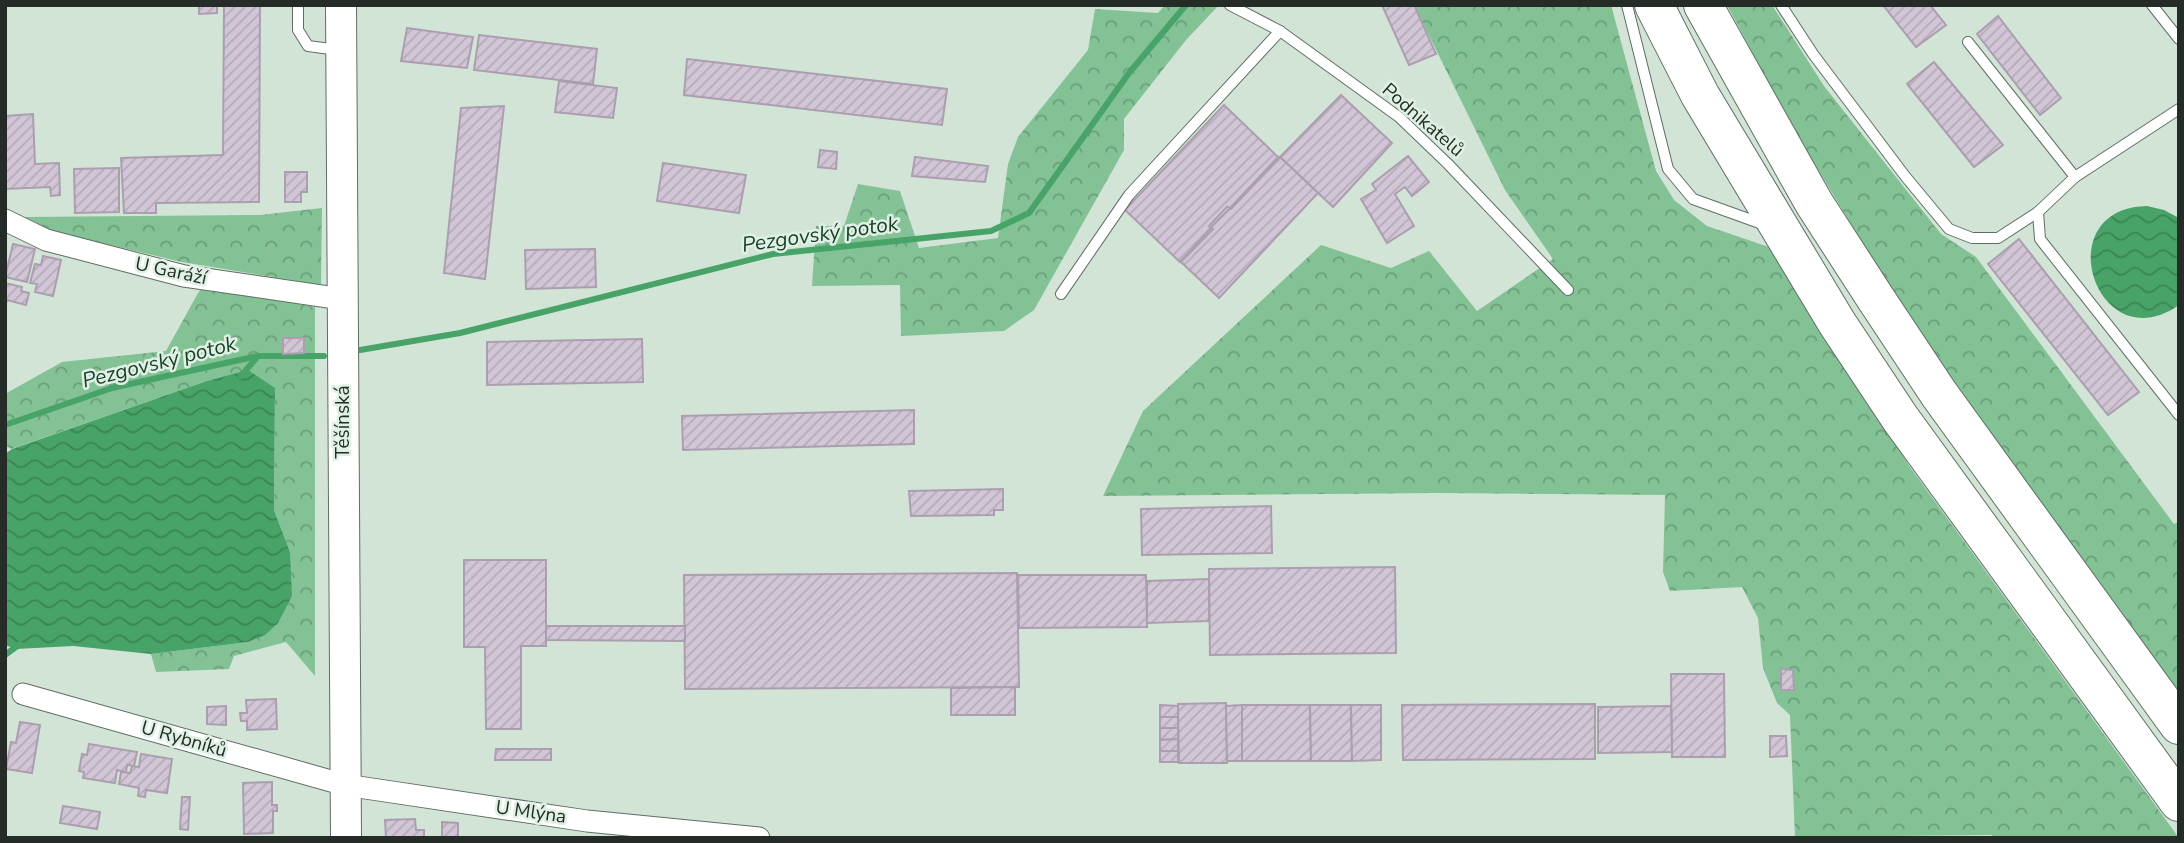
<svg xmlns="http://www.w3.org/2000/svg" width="2184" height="843" font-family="'Nunito Sans',sans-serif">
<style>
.forest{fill:url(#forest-crowns)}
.water{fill:url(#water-waves)}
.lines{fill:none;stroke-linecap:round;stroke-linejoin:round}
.stream{stroke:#47a367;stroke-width:6}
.building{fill:url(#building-hatch);stroke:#ab9faf;stroke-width:2}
.lane-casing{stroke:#5f6f63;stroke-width:12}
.street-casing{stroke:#5f6f63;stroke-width:23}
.secondary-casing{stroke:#5f6f63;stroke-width:32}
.highway-casing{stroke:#5f6f63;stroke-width:40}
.lane{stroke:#fff;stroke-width:10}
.street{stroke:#fff;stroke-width:21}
.secondary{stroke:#fff;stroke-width:30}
.highway{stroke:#fff;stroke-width:38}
.labels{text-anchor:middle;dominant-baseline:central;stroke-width:5;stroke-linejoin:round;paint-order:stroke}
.street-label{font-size:19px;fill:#252c27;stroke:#dff1e4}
.water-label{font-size:21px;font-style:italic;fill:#193f26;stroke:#dff1e4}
</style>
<defs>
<pattern id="forest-crowns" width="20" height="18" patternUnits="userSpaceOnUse" patternTransform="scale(1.75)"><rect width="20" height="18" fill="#83c295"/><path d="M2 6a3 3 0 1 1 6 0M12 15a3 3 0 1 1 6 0" fill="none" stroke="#6b9e7a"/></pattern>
<pattern id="water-waves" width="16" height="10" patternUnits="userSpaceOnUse" patternTransform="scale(1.75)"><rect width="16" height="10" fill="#47a367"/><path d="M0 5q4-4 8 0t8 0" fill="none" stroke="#3b8555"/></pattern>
<pattern id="building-hatch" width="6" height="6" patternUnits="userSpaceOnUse" patternTransform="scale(1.75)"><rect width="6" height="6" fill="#d2c6d6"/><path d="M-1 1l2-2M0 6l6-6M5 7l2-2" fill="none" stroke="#b4aab8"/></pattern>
</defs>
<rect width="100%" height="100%" fill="#d2e4d6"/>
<!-- forest -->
<g class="forest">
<path d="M1165,5H1219L1186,40L1124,119V150L1034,310L1004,331L901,336L900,285L812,286L816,226H844L858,184L900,191L919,248L998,238L1008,164L1018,137L1088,50L1095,9L1158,13Z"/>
<path d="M1414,5H1611L1656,171L1674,200L1707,226L1772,248L1910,467L2179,838H1994L1992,835L1795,837L1790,715L1777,703L1763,668L1758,618L1742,587L1670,591L1663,572L1665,495L1437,493L1103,496L1143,411L1321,245L1391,268L1429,251L1477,311L1553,259L1505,190Z"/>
<path d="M1727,5H1772L1824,86L1941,234L1976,257L2174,524L2179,522V691C2039,514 1910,326 1795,131C1771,90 1750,47 1727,5Z"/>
<path d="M322,208L321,285L182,262L55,232L24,217L260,215Z"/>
<path d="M204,286L315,307V676L286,642L234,656L229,669L156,672L151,654L248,642L290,552L274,510L275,388L204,382L11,449L5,445V394L62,362L166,351L198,293Z"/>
</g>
<!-- water -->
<g class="water">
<path d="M2147,206L2164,210L2179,218V305C2096,363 2046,208 2147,206Z"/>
<path d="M248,370L275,388L274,510L290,552L292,596L278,623L265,635L248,642L151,654L73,646L16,649L5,645V454L12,449L204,382Z"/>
</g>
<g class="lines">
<!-- stream -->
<g class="stream">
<path d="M360,350L460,333L773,254L991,231L1029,213L1129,73L1186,5"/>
<path d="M241,376L258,356"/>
<path d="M5,425L112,388L258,356H324"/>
<path d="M5,655L20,644"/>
</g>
</g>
<!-- building -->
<g class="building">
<path d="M199,5H217V13L199,14Z"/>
<path d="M224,5H260L259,202L156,203V213H124L121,158L223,155Z"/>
<path d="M1382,5H1414L1436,54L1409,65Z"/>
<path d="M1883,5H1930L1946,25L1916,47Z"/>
<path d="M1998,16L2061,98L2040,115L1977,34Z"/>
<path d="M407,28L473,37L467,68L401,61Z"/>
<path d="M479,35L597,49L593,84L474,70Z"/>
<path d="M687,59L947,89L942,125L684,95Z"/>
<path d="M1934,62L2003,145L1974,167L1907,84Z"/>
<path d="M559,81L617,88L613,118L555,112Z"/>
<path d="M1341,95L1392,143L1333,207L1280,157Z"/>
<path d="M1224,105L1278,157L1230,208L1227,207L1209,226L1211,228L1180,262L1125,210Z"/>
<path d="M504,106L485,279L444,273L461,108Z"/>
<path d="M33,114L35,164L59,163L60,195L51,196L50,187L5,189V116Z"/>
<path d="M820,150L837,152L836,169L818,167Z"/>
<path d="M1408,156L1429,182L1412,196L1405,187L1395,194L1414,226L1387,243L1361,199L1376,190L1372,184Z"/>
<path d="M915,157L988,166L985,182L912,176Z"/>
<path d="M1280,157L1318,193L1219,298L1181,262L1213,229L1211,227L1229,209H1231Z"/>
<path d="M663,163L746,175L739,213L657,201Z"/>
<path d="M119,168V212L75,213L74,169Z"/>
<path d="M285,172H307V192H301V202H285Z"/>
<path d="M2019,239L2139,392L2108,415L1988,264Z"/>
<path d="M13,244L35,249L27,282L5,277Z"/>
<path d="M595,249L596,287L526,289L525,250Z"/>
<path d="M43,256L61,260L53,296L35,292L37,284L30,283L35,264L41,265Z"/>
<path d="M5,283L22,287L21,291L29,293L26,305L7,300L5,307Z"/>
<path d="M283,338H304V353L283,354Z"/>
<path d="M642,339L643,382L487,385V342Z"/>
<path d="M914,410V444L683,450L682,416Z"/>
<path d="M1003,489V510H994V515L911,516L909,491Z"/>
<path d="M1271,506L1272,553L1142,555L1141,509Z"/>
<path d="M464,560H546V646H521V729H486L485,647H464Z"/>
<path d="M1395,567L1396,653L1210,655L1209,569Z"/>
<path d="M1017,573L1019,687L685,689L684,575Z"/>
<path d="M1018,575H1146L1147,627L1019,628Z"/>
<path d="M1209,579V621L1147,623V581Z"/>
<path d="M546,626H685V641L546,640Z"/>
<path d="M1781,669L1793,670L1794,690H1781Z"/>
<path d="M1671,674H1724L1725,757H1672Z"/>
<path d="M1015,687V715H951V688Z"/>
<path d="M276,699L277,729L247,730V721H241L240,713H247L246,700Z"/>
<path d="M1226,703L1227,763H1179L1178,704Z"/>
<path d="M1595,704V759L1403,760L1402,705Z"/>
<path d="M1160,705L1178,706V717H1160Z"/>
<path d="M1242,705V761H1227L1226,706Z"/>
<path d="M1242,705H1310L1311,761H1242Z"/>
<path d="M1310,705H1351L1352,761H1311Z"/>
<path d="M1351,705H1381V760L1352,761Z"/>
<path d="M226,706V725L207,724V707Z"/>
<path d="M1671,706L1672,752L1598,753V707Z"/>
<rect x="1160" y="717" width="18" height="11"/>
<path d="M20,722L40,725L32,773L6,769L11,742L16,743Z"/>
<path d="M1160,728H1178V739L1160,740Z"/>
<path d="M1770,736H1786L1787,756L1770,757Z"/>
<path d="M1178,739V751H1160V740Z"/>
<path d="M89,744L137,752L134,766L127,765L126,772L117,770L115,783L83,778L84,772L79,771L82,754L87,755Z"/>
<path d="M496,749H551V760H495Z"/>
<rect x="1160" y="751" width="18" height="11"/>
<path d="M141,754L172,759L167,793L146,790L145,797L138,796L139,788L119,784L121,772L130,773L132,766L139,767Z"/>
<path d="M272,782V805H277V811H273V833L244,834L243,783Z"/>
<path d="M182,797H190L188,830L180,829Z"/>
<path d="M63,806L100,812L97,829L60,823Z"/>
<path d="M415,819L416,830H424V838H386L385,820Z"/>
<path d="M442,822L458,823V838H442Z"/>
</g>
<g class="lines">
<!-- lane casing -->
<g class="lane-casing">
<g id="lane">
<path d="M298,5V30L308,46L338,50"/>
<path d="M1230,5L1280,31L1399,117L1448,164L1568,290"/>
<path d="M1627,5L1668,169L1693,199L1768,226"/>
<path d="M1781,5L1813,54L1905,176L1949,229L1972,238H1998L2038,212"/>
<path d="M2152,5L2179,39"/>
<path d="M1968,42L2075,177"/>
<path d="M2179,109L2075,177L2038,212L2040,239L2179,415"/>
<path d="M1061,294L1129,195L1280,31"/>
</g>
</g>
<!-- street casing -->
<g class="street-casing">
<g id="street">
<path d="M5,220L46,240L184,276L342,299"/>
<path d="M23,694L345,785L587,821L759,838"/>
</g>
</g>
<!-- secondary casing -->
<g class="secondary-casing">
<path id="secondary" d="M341,5L346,838"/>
</g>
<!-- highway casing -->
<g class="highway-casing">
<g id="highway">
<path d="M1654,5L1700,95L1837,323L1900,418L2179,802"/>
<path d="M1703,5L1814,203L1876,299L1939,394L2179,725"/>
</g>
</g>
<!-- lane -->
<use href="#lane" class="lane"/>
<!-- street -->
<use href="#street" class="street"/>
<!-- secondary -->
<use href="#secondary" class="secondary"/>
<!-- highway -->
<use href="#highway" class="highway"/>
</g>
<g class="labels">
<!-- street labels -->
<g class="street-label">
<text transform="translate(1423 120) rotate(41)">Podnikatelů</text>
<text transform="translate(171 271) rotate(12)">U Garáží</text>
<text transform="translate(343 422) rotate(-90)">Těšínská</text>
<text transform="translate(184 739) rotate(16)">U Rybníků</text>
<text transform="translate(531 812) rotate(8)">U Mlýna</text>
</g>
<!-- water labels -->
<g class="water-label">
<text transform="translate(820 234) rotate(-8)">Pezgovský potok</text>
<text transform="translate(159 362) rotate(-14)">Pezgovský potok</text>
</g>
</g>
<!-- border -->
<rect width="2184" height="843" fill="none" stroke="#252c27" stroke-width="14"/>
</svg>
